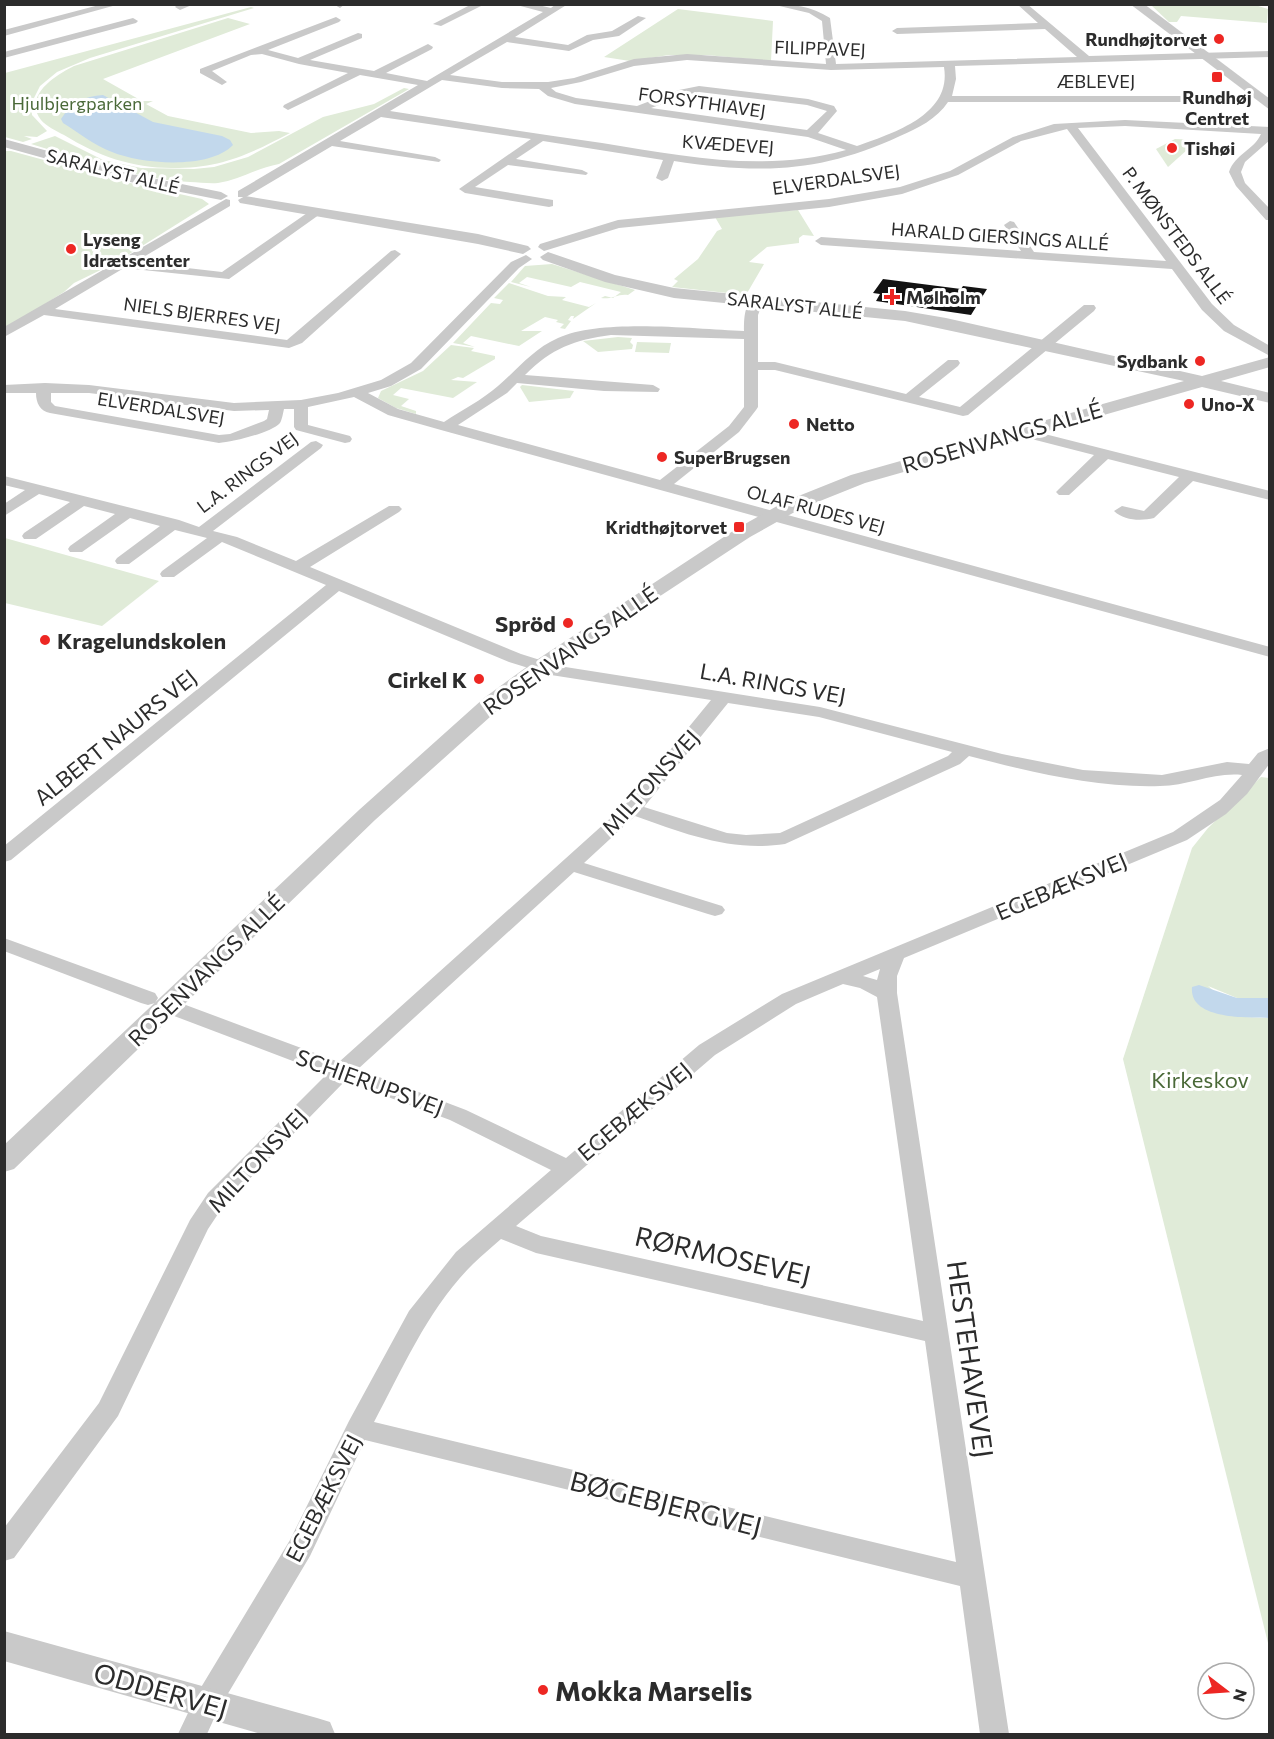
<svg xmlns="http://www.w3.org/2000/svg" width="1274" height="1739" font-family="Commissioner,sans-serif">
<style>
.green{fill:#e0ebd8}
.water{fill:#c2d8ec}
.building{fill:#131313}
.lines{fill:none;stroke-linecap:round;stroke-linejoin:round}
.minor{fill:#c9c9c9;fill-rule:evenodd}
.tertiary{fill:#c9c9c9;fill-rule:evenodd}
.poi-dot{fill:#ed2723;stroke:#fff;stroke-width:2}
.labels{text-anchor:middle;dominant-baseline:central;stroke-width:6;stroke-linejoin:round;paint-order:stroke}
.far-poi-label{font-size:18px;font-weight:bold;fill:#2c2c2c;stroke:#fff;text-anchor:start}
.far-street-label{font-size:18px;fill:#2c2c2c;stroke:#fff}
.far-park-label{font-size:18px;fill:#4a6938;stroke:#fff}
.street-label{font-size:22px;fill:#2c2c2c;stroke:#fff}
.poi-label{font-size:22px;font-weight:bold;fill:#2c2c2c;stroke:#fff;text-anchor:end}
.park-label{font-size:22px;fill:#4a6938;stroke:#fff}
.near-street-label{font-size:27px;fill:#2c2c2c;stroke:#fff}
.near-poi-label{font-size:27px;font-weight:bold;fill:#2c2c2c;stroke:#fff;text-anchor:start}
</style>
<rect width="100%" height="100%" fill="#fff"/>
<!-- green -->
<g class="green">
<path d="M1151,5H1255L1268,9L1267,23L1181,16L1177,22H1169Z"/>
<path d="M251,7L254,8L90,58L57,72L40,86L31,104L32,115L47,131L37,137L24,136L32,139L23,142L5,137V73Z"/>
<path d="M678,9L773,21L771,61L706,55H669L630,61L604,57Z"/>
<path d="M228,18L250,24L103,79L142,101H153L146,104L168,116L251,133L279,131L290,133C248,155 221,168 172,168C132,168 98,156 64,135C56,131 46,126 41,120C22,96 56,75 74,66Z"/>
<path d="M404,88L409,89L279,164C257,168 239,180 218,183C209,184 199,182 190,182C135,179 83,160 31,144L55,136L103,160L141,168L194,169L214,167L248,157L323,117L374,104Z"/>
<path d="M1175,139L1198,140L1168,167L1156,149Z"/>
<path d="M5,151H11L121,181L202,199L209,204L115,263L74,283L64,292L5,329Z"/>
<path d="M798,210L814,236L803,235L799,238V243L767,247L749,262L764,264L746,295L672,287L678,281L674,279L698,259L717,231L722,229L715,217Z"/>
<path d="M552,264L635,290L628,295C619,293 611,300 601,298L605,296L613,298L621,292L580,282L571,287L527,277L519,283L531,287L511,282L525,266Z"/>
<path d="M509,283L548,296L566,297L562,300L589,307L596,303L573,319L574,316H571L568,320L571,321L565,329L560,328L564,324L556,322L558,320L545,317L521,331H542L519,346L471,336L463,343L475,347L453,343L491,303L500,304L503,300L494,298Z"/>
<path d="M618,337L632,338L630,342L633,345L632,349L598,352L583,341Z"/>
<path d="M637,342L671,343L669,353L635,352Z"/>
<path d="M451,345L474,348L471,351L495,356V359L463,378L458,377L451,380L477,382L453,398L401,388L393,395L409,399L401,406L416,411V414L396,408L378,398L381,391L423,371Z"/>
<path d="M522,385L574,391L570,398L529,402L520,387Z"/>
<path d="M5,538L159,581L102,626L5,603Z"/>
<path d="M1261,777L1269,778V998H1237L1208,986L1245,1017L1269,1018V1647L1123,1059L1192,848L1208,828Z"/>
</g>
<!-- water -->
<g class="water">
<path d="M103,95L153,122L222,136L230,140L233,145C209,170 141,164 112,152C94,145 79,133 63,123L61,119C71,103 84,96 103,95Z"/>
<path d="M1199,985L1237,998H1269V1018C1247,1017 1189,1020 1192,987Z"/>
</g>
<!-- building -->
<path class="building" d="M883,279L961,289L963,286L987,289L971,315L876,301L880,294L873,293Z"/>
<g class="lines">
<!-- minor -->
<g class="minor">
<path d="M103,4H120L4,36V30Z"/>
<path d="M178,4H194L180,10L175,7Z"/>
<path d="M345,4L340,8L335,5L336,4Z"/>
<path d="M472,4H485L441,26L433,24Z"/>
<path d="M513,4H534L551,8L556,4H568L515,37L568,45L587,35L612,31L638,16L646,18L619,36L593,40L569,51L507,42L450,75L502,82H548L574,78L634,59L687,54L826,64L822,21L809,13L771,4C793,4 811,6 830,18L836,64L1077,57L1045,29L897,34L892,31L897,28L1038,23L1017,4H1027L1089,56L1270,51V57L955,66L956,79L952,96H1247L1252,99L1247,102H948C937,119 918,128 900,136C821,173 759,174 674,161L668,178L662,181L656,178L663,160L543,141L516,159L582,170L588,173L586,175L508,165L475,187L553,200V206L549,207L465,193L459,189L531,139L381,117L340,141L435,157L441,160L439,162L332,146L246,197H238V191L418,85L360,75L288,110L283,107L284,105L348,73L299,64L262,54L251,55L212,71L227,82L222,85L200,73V69L336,17L341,20L339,22L268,50L298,58L358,33L362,34V38L310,60L374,71L428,44L433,47L432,49L386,73L427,81L543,12ZM687,60L831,70L944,67C952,115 893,133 857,146L818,133L837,111L834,106L808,99L699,86L679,90L637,106L576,98L556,92L551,88L581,82L634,66ZM442,80L502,88L539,89L548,96L575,104L808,137L846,150C764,173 684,156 602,143C531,133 460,122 390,111ZM699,92L807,105L827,111L807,130L651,108L686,95Z"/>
<path d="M133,18L138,21L136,23L4,58V52Z"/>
<path d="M1125,120L1270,127V140L1245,162L1241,172L1245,183L1270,209V220H1266L1236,186L1229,172C1235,154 1254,150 1261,134L1125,126L1078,128L1212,304L1234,325L1270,346V356L1224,331L1202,310L1172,269L821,245L815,241L821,237L1021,251L1004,225L1010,221L1014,222L1034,252L1166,261L1067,129L1021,141L958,175L902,194L829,207L619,228L544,251L538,247L540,244L618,220L829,199L900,187L950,171L1013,137L1054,124Z"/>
<path d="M226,199L230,200V206L135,262L222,272L313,209L317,208L323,212L229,279L124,268L55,309L287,340L391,251L395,250L401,254L302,343L289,348L44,315L4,337V327Z"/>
<path d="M526,255L532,259L519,268L421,369L391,386L368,393L398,409L444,422C462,410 482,400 498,386C518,369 533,349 558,338C601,318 695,329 744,331C744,319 744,302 756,298L763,302L758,315V362H775L906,394L948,360H958L960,363L958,366L919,397L960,407L1084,305H1094L1096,308L1094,311L968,415L963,416L775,370H758V407L756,410L739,432L674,484L1270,647V657L441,430L388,415L354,397L308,407V425L350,436L352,439L350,442L345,443L296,430L294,427V409H284C283,413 282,420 280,423C271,433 232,442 219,443L50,413C40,411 36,403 36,393H4V385L45,383L89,385L234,403L301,400L338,393L381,380L411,363L511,262ZM611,335L744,339V407L729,426L660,480L458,425L507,393L517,383L604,391L658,392L660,389L653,385L525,375C552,348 574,340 611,335ZM89,393L234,411L269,410L267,419L264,421L230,434L219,435L55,406L51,402V393Z"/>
<path d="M1021,428L1270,491V500L1193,481L1154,518C1142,521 1124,521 1114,511L1122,506L1144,511L1179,477L1108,459L1069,495H1059L1056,492L1059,489L1094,455L1016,435L1014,432L1016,429Z"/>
<path d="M316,441L323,445L321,448L213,531L237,537L296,561L389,506H399L402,509L399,512L310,567L521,654L559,666L820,707L1002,754L1083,770L1162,775L1227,762L1249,764L1258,753L1270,748V763L1247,794L1226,814L1187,840L904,958L897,976V993L1009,1734H980L960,1586L365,1440L310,1556L217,1712L207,1734H178L197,1694L290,1540L349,1421L409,1311L456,1252L551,1170L450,1120L345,1081L224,1205L208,1229L118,1416L14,1558L4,1561V1528L99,1403L190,1220L208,1193L327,1074L161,1011L157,1006L161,1001L168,999L175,1001L339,1062L625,805L711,700L551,675L509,662L339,591L11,860L4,862V846L326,585L222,542L174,577H162L160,574L162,571L207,538L175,530L129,564H117L115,561L117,558L160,526L130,518L82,552H70L68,549L70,546L115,514L84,506L36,539H24L22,536L24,533L70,502L39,494L4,516V504L25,490L4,485V476L179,520L199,527L311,442ZM728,703L819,717L952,752L948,756L780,833L746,835L727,833L644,807ZM969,756C1031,772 1095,788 1160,786C1188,786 1214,772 1242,775L1220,800L1173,832L782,994L699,1045L566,1158L466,1110L358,1069L574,872L708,914L715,916L722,914L725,910L722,906L584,863L635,816C685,834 732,852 785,844L960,764ZM880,969L877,980L863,976ZM843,984L860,988L877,997L923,1321L541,1236L516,1226L715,1055L796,1004ZM501,1239L536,1253L925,1341L956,1562L374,1422C403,1368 429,1307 473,1264C482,1255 492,1247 501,1239Z"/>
<path d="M4,938L155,993L158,998L155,1003L148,1005L141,1003L4,951Z"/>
</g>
<!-- tertiary -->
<g class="tertiary">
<path d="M1130,4H1144L1270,99V110Z"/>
<path d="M4,139L132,174L221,192L228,196L221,200L130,182L4,147Z"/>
<path d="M245,196L478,234L528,246L531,249L523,254L478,244L240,203L238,200Z"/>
<path d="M548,252L615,275L674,288L905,311L946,318L1202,376L1270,357V367L1221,381L1270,393V403L1202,387L865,483L800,509L750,537L546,671L500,708L375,820L14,1169L4,1172V1145L359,810L484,698L532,663L736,529L786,501L851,475L1184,381L905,321L674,298L605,282L543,260L540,257Z"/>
<path d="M4,1631L317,1718L330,1722L335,1734H261L4,1661Z"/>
</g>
</g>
<!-- markers -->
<g class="poi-dot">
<circle cx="1219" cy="39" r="6"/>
<rect x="1211" y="71" width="12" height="12" rx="3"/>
<circle cx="1172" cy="148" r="6"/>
<circle cx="71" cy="249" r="6"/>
<path d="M889 288h6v6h6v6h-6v6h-6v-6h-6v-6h6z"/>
<circle cx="1200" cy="361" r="6"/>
<circle cx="1189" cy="404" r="6"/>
<circle cx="794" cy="424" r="6"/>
<circle cx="662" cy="457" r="6"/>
<rect x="733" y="521" width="12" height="12" rx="3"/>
<circle cx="568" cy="623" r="6"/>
<circle cx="45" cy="640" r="6"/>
<circle cx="479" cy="679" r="6"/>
<circle cx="543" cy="1690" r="6"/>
</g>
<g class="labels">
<!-- far-poi labels -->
<g class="far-poi-label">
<text x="1207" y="39" text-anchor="end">Rundhøjtorvet</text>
<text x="1217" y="97" text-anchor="middle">Rundhøj<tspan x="1217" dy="21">Centret</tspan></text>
<text x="1184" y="148">Tishøi</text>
<text x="83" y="239">Lyseng<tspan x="83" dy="21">Idrætscenter</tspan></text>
<text x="906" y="297">Mølholm</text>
<text x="1188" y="361" text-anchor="end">Sydbank</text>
<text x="1201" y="404">Uno-X</text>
<text x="806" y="424">Netto</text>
<text x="674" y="457">SuperBrugsen</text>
<text x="727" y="527" text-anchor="end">Kridthøjtorvet</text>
</g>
<!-- far-street labels -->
<g class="far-street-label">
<text transform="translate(820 48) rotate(2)">FILIPPAVEJ</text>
<text x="1096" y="81">ÆBLEVEJ</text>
<text transform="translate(702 102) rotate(8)">FORSYTHIAVEJ</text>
<text transform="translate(728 144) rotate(4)">KVÆDEVEJ</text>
<text transform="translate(113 171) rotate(14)">SARALYST ALLÉ</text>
<text transform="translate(836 179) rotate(-8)">ELVERDALSVEJ</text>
<text transform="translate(1177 235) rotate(53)">P. MØNSTEDS ALLÉ</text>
<text transform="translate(1000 236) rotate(4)">HARALD GIERSINGS ALLÉ</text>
<text transform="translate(795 305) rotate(6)">SARALYST ALLÉ</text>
<text transform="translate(202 314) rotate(8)">NIELS BJERRES VEJ</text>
<text transform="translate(161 408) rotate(9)">ELVERDALSVEJ</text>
<text transform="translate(247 472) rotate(-37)">L.A. RINGS VEJ</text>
<text transform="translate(816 509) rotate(15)">OLAF RUDES VEJ</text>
</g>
<!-- far-park labels -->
<g class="far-park-label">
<text x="77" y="103">Hjulbjergparken</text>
</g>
<!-- street labels -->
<g class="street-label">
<text transform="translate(1002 437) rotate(-16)">ROSENVANGS ALLÉ</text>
<text transform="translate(570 650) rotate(-35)">ROSENVANGS ALLÉ</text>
<text transform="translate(773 683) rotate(10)">L.A. RINGS VEJ</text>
<text transform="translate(115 737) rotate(-39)">ALBERT NAURS VEJ</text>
<text transform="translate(650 782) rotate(-48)">MILTONSVEJ</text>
<text transform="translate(1061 886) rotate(-23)">EGEBÆKSVEJ</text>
<text transform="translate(206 970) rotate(-44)">ROSENVANGS ALLÉ</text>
<text transform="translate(370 1082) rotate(20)">SCHIERUPSVEJ</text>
<text transform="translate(634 1111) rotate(-40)">EGEBÆKSVEJ</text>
<text transform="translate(257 1160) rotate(-47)">MILTONSVEJ</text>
<text transform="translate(323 1498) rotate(-63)">EGEBÆKSVEJ</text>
</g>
<!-- poi labels -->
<g class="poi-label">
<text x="556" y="623">Spröd</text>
<text x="57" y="640" text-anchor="start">Kragelundskolen</text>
<text x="467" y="679">Cirkel K</text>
</g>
<!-- park labels -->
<g class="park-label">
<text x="1200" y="1079">Kirkeskov</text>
</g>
<!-- near-street labels -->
<g class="near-street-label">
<text transform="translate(723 1255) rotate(13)">RØRMOSEVEJ</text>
<text transform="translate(971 1359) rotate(82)">HESTEHAVEVEJ</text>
<text transform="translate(666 1503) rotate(14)">BØGEBJERGVEJ</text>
<text transform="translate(161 1690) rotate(16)">ODDERVEJ</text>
</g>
<!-- near-poi labels -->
<g class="near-poi-label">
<text x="555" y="1690">Mokka Marselis</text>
</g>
</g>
<!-- border -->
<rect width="1274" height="1739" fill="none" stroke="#2c2c2c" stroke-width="12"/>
<!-- north arrow -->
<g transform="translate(1226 1691) rotate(107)"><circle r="28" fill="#ffffff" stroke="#ababab" stroke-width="1.5"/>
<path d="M0-4.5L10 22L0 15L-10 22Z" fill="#ed2723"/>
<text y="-9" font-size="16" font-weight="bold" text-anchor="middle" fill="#2c2c2c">N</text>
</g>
</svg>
